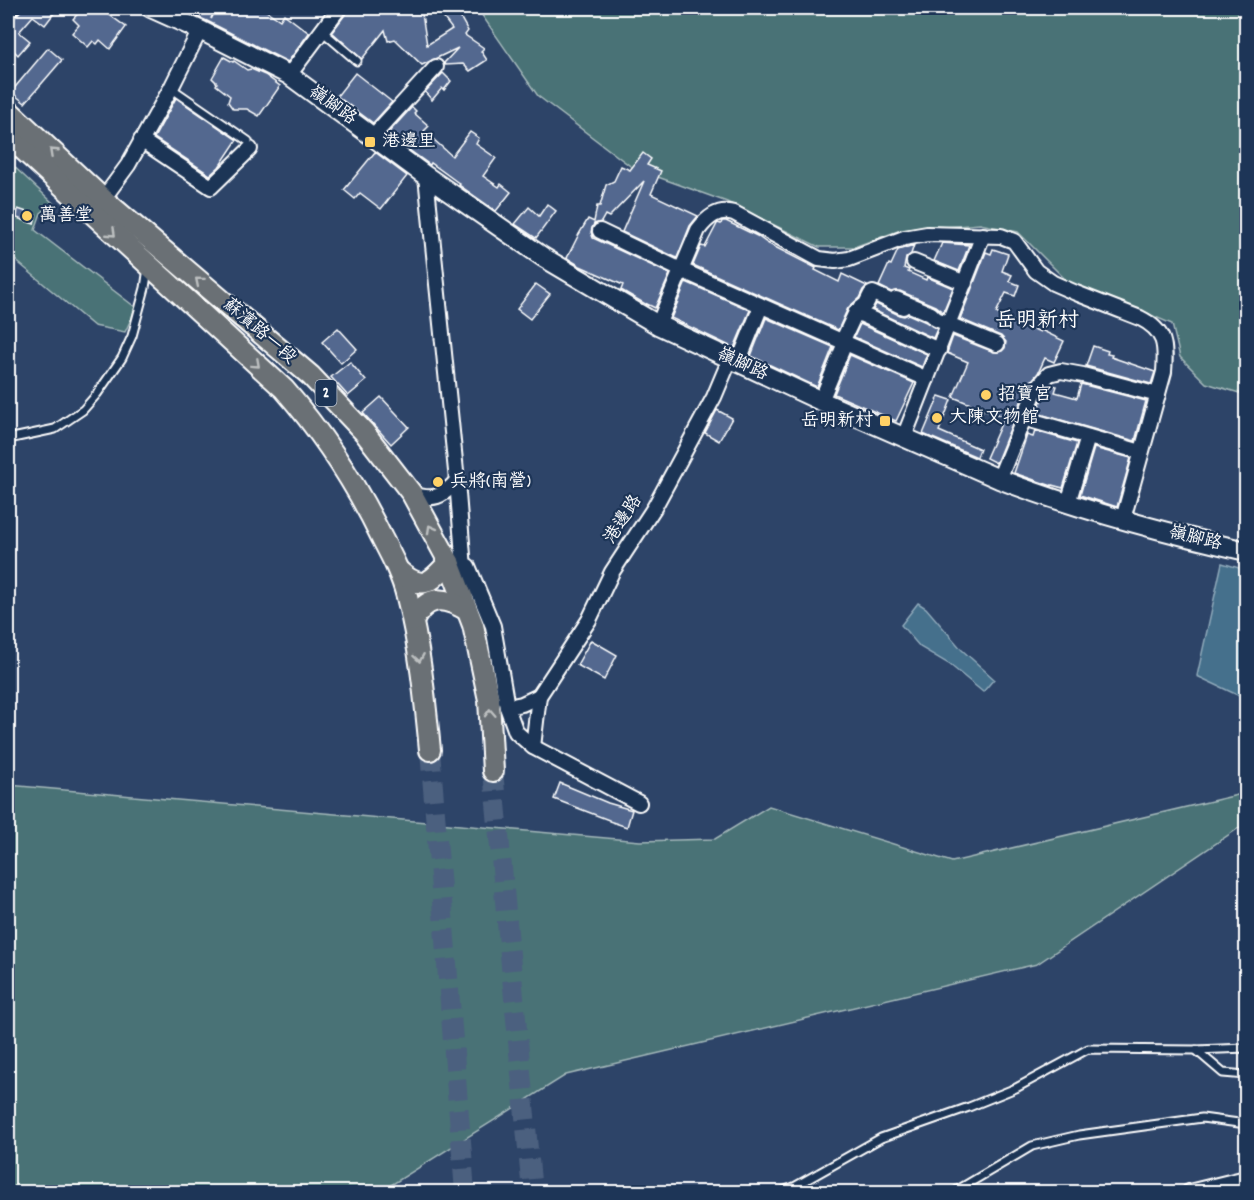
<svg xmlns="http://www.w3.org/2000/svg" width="1254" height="1200" font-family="Dekko,'LXGW WenKai TC',sans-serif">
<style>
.green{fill:#497276;stroke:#a4b8ba;stroke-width:1.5}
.water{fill:#45708c;stroke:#8fa9ba;stroke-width:1.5}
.building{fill:#52688f;stroke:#fff;stroke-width:1.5}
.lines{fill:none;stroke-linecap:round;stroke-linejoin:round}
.primary-tunnel{stroke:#4c607f;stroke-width:20;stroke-dasharray:20 10;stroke-linecap:butt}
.lane-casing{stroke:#fff;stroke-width:11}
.street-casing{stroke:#fff;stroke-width:18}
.secondary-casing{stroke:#fff;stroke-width:22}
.primary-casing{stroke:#fff;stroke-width:24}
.path{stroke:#fff;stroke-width:2;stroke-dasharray:6 4.5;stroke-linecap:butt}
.lane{stroke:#1d3557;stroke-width:7}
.street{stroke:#1d3557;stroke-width:14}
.secondary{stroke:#1d3557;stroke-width:18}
.primary{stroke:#6a7074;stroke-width:20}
.oneway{stroke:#bcbfc0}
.poi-dot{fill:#ffd166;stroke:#1d3557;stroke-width:2}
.labels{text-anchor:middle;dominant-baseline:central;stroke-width:4.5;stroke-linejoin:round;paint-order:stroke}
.shield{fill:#1d3557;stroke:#bbc2cd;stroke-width:1.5}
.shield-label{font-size:16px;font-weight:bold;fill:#fff}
.street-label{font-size:18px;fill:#fff;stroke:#1d3557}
.poi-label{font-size:18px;fill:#fff;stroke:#1d3557;text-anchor:start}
.quarter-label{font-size:21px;fill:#fff;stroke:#1d3557}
</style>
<rect width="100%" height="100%" fill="#2d4468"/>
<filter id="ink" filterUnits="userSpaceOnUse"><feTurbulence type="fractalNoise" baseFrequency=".0167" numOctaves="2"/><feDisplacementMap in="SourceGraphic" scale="12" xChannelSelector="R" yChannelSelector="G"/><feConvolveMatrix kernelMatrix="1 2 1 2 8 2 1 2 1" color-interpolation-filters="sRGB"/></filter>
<g filter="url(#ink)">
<!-- green -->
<g class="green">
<path d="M477,8H1246V395L1206,383L1180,357L1172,324L1123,303L1073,287L1018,232L980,224L898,231L854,247H819L727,202L633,168L538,96Z"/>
<path d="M8,161L53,203L41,213L35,230L135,307L132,317L125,332L94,326L8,254Z"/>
<path d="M8,785L640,841L715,839L769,806L952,862L1246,793V823L1037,964L566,1075L380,1192H8Z"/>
</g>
<!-- water -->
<g class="water">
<path d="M1222,563L1246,570V699L1197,676Z"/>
<path d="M918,603L926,608L962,650L994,679L983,692L949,664L920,647L901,625Z"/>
</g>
<!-- building -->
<g class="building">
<path d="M22,8H58L45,25L33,16L19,32L30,41L18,55L8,45V25L23,8Z"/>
<path d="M83,8H100L126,27L110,49L100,40L97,44L93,41L88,47L72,33L79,25L73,19Z"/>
<path d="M177,8H262L280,20L284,14L309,33L288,62L207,21Z"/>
<path d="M350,8H421L427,45L452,29L442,16L444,12L455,8L468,31L465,35L484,48L481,51L487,60L470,71L463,64L445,65L444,63L458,48L422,65L395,39L388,41L385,30L362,59L332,32Z"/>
<path d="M48,48L62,60L25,103L11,92Z"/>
<path d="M224,57L233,62L234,61L247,70L251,69L265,75L280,86L259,116L247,109H233L228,102L230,96L216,85L217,83L212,78Z"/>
<path d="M355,73L392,102L373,123L337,96Z"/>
<path d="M443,73L451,81L444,90L442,88L432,100L425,92Z"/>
<path d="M176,98L237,140L219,167L210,175L154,138Z"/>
<path d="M412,107L416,111L414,113L429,126L424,131L452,156L470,132L479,138L476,144L496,158L483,176L499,187L501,184L511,192L496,211L459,185L460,184L431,163L430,165L398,142L399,141L389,132Z"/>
<path d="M375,152L407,176L381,209L360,193L355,199L344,190Z"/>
<path d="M643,153L651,159L647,165L661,171L651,194L698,216L690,226L677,258L622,232L644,181L609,217L605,215L601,222L594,224L592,228L591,232L593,238L670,274L655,308L647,304V305L621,290L623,285L580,266L567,258L579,234L588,219L594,222L597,206H600L606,185L614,181L621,166L630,170Z"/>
<path d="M547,204L556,211L536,238L515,224L529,207L539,216Z"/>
<path d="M18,209L36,215L34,224L17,218Z"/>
<path d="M722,221H726L757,236L767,243L816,268L815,270L839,282L842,274L867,286L863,290L859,298L848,308L838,330L693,265L701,246L705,247L717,224L718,223L721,224Z"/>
<path d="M942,243L969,245L959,271L934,261Z"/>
<path d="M914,245L911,254L906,258L904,268L909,270L908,272L926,280L927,277L953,288L943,312L935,306L900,291L891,292L879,286L889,264L891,265L898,250Z"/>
<path d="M993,249L1008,254L1002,271L1012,275L1009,281L1019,285L1015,296L1006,293L996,313L1018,324L1019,322L1040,332L1041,330L1064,341L1054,362L1045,358L1038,373L1028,385L996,463L986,458L1004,417L983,409L982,413L972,409L973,405L953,397L968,362L947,353L953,336L994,352L1002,351L1005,348L1006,342L1001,336L960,319L986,252L991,254Z"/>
<path d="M686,282L750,310L734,348L671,318Z"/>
<path d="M536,284L550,294L530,319L517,309Z"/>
<path d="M876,304L899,315L904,316L908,314L926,322L937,329L933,338L873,310Z"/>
<path d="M766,318L833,347L817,387L751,356Z"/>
<path d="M860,324L927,354L922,367L854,337Z"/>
<path d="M338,328L357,349L341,363L322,342Z"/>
<path d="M1093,346L1108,351L1107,354L1112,355L1111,357L1155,372L1151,384L1086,366Z"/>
<path d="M850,355L914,383L896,421L834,394Z"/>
<path d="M350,362L366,381L348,396L331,377Z"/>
<path d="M1081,384L1146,401L1135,441L1040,414L1041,410L1038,409L1044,394L1052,385L1057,386L1055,392L1077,398Z"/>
<path d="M939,396L951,400L939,431L980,449L977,457L923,434Z"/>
<path d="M381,397L409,427L391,444L363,413Z"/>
<path d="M717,410L732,418L719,441L705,433Z"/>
<path d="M1035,431L1077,443L1063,488L1052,485V486L1014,473L1027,435L1033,437Z"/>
<path d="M1094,448L1131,458L1117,507L1080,495Z"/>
<path d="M591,640L617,655L604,680L577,665Z"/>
<path d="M560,783L608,803L632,810L627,827L609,821V820L554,799Z"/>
</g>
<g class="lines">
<!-- primary-tunnel -->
<g class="primary-tunnel">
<path d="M430,750L465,1192"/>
<path d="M493,771L532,1192"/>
</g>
<!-- lane casing -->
<g class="lane-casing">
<g id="lane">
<path d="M322,31L357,61"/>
<path d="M171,88L248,141"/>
<path d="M8,439L55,429L83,410L97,394L122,358L132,336L145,288L148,268"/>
<path d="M1196,1050L1223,1073L1246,1075"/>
<path d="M780,1192L794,1187L881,1138L969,1107L1016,1088L1088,1049L1196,1050L1246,1048"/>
<path d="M954,1192L1032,1146L1079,1135L1202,1118L1246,1124"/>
</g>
</g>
<!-- street casing -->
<g class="street-casing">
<g id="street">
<path d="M8,12L11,8"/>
<path d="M289,75L339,8"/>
<path d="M373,136L436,67"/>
<path d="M141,140L211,187L250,149"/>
<path d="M426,176L457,481L466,593"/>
<path d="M103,199L128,165L171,88L197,36L202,31"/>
<path d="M600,231L681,270L927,379"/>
<path d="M914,262L965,283"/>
<path d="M896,299L931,314L936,319L997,344"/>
<path d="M856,312L866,304L871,294L873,293L903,307"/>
<path d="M658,325L698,230C707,218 718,208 734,213L819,259L835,261L849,259L904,238L927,234L1001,236L1014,241L1036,271L1053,283L1076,293L1140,318C1166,331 1166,346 1164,372L1123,519"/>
<path d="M842,342L856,312C884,324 910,338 939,350"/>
<path d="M738,363L761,306"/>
<path d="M821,401L845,343"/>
<path d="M1023,418L1141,452"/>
<path d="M904,437L983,235"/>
<path d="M999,479L1036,389L1049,374L1061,371L1083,375L1158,395"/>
<path d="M412,494C434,501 442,497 457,481"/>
<path d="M1068,503L1088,437"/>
<path d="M468,566L493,626L507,707L516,732L533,747L639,803"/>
<path d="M507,707L522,704L539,696"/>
<path d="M533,747L539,696L589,620L612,572L654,508L714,397L730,359"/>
<path d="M1189,1192L1246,1178"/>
</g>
</g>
<!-- secondary casing -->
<g class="secondary-casing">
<path id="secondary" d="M151,8L202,31L289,75L426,176L543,257L658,325L821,401L999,479C1079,510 1163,532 1246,551"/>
</g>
<!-- primary casing -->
<g class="primary-casing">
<g id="primary">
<path d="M8,110L103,199L311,376L364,432L412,494L449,562L473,625L489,700L493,771"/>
<path d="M8,136L284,389C323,434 356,484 382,538C392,557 402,576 407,597C420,647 425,699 430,750"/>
<path d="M399,571C423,592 431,582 449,562"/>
<path d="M413,621C427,595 442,596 467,610"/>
</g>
</g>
<!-- path -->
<path class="path" d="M211,19L216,8"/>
<!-- lane -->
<use href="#lane" class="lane"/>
<!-- street -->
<use href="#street" class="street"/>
<!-- secondary -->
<use href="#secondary" class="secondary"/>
<!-- primary -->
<use href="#primary" class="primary"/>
</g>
<!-- one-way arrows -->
<defs><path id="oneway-chevron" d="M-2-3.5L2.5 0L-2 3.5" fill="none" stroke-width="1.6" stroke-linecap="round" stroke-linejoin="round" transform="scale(1.5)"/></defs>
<g class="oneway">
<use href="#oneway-chevron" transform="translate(53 152) rotate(-137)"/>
<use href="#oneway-chevron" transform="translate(112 233) rotate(43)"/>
<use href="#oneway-chevron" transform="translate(199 281) rotate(-140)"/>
<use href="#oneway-chevron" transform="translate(256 364) rotate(42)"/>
<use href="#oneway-chevron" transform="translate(431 529) rotate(-119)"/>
<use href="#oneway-chevron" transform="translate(419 658) rotate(80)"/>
<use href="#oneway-chevron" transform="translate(490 713) rotate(-93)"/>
</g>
</g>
<!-- markers -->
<g class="poi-dot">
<rect x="364" y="136" width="12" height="12" rx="3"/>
<circle cx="27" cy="216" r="6"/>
<circle cx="986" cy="395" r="6"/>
<circle cx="937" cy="418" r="6"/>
<rect x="879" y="415" width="12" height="12" rx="3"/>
<circle cx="438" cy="482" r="6"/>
</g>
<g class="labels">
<!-- shield labels -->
<rect class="shield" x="315.5" y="380" width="21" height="26" rx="4.5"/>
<g class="shield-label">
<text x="326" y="393">2</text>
</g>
<!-- street labels -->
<g class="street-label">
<text transform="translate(332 106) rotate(36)">嶺腳路</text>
<text transform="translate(259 332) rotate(41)">蘇濱路一段</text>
<text transform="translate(742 365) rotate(25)">嶺腳路</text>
<text transform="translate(624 520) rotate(-57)">港邊路</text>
<text transform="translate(1195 539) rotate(14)">嶺腳路</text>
</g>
<!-- poi labels -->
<g class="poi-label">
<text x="382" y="142">港邊里</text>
<text x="39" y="216">萬善堂</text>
<text x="998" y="395">招寶宮</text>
<text x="949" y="418">大陳文物館</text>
<text x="873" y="421" text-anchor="end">岳明新村</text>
<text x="450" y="482">兵將(南營)</text>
</g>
<!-- quarter labels -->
<g class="quarter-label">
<text x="1037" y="322">岳明新村</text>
</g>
</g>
<!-- margin -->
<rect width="1254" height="1200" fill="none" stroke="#1d3557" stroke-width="30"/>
<rect x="15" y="15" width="1224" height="1170" fill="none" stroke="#fff" stroke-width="2" filter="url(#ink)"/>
</svg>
